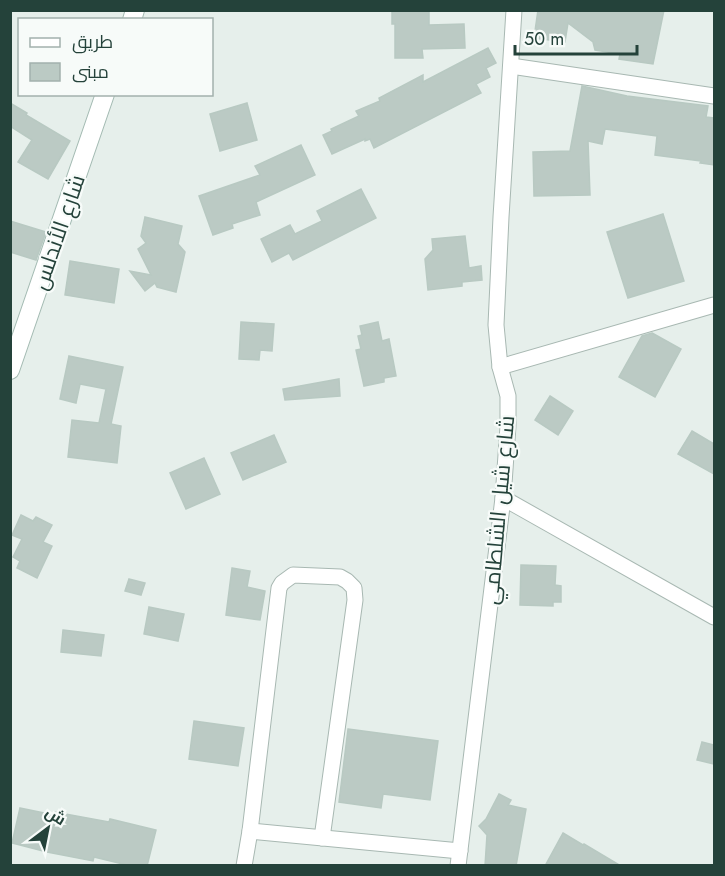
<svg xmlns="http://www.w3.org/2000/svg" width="725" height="876" font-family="Jost,Cairo,sans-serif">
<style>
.building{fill:#bbcac4;stroke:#b8c9c2;stroke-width:1.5}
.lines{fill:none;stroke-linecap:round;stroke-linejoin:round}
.street-casing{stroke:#a8b8b2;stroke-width:17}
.secondary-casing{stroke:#a4bbb3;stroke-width:20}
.street{stroke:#fff;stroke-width:15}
.secondary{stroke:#fff;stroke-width:18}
.labels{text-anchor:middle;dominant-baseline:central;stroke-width:4.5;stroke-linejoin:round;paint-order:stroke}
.street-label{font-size:22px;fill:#24423a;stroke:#f7fbf9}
</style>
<rect width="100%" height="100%" fill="#e6efeb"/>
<!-- building -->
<g class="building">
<path d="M392,10H429V25L464,24L465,48L422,49L423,58H395V24H392Z"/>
<path d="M538,10H664L653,64L619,59L620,54L595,50L593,42L568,23L565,42L534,38Z"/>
<path d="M488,48L496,63L486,68L490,77L476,84L481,93L374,148L370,139L365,141V139L332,154L323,135L332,131L331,129L359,116L356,111L380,101L379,98L423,75V82Z"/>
<path d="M582,86L627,96L708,106L706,117L714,118V165L700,163L701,161L655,155L657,136L605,129L602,144L588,141L590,195L534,196L533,152L570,151Z"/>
<path d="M10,103L27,113L26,115L70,141L48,179L18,162L32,140L10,126Z"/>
<path d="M247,103L257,140L220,151L210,114Z"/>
<path d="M301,145L315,175L256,202L260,215L232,224L233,228L213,235L199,196L260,175L255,166Z"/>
<path d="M361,189L376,218L293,260L289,253L272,262L261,239L290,225L295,234L322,221L317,211Z"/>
<path d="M663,214L684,281L628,298L607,232Z"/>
<path d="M145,217L182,226L178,244L185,252L176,292L157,287L155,283L145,291L130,271L151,275L138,249L146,243L141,236Z"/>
<path d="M10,221L46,232L36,260L10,252Z"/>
<path d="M465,236L469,268L481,266L482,280L462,282V286L428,290L425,259L433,250L432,239Z"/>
<path d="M70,261L119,269L114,303L65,295Z"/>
<path d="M241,322L274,324L272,351L260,350L259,360L239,359Z"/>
<path d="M378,322L382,341L389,339L396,376L384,378V382L364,386L356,350L361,349L358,336L362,335L360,326Z"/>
<path d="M652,333L681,349L655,397L619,377L642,336Z"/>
<path d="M69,356L123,367L111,424L121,426L117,463L68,457L72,420L99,423L106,389L80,384L76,403L60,399Z"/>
<path d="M339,379L340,396L285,400L283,389Z"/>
<path d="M550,396L573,411L558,435L535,420Z"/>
<path d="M692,431L714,444V474L678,454Z"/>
<path d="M274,435L286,462L243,480L231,453Z"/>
<path d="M204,458L220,494L186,509L170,473Z"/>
<path d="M21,515L33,521L36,517L52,525L43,542L52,546L37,578L17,568L20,561L13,557L22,539L12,535Z"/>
<path d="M521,565L556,566L555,585L561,586V602H553V606L520,605Z"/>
<path d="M232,568L250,571L247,587L265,591L260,620L226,615Z"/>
<path d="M129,579L145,583L141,595L125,591Z"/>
<path d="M149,607L184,614L178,641L144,634Z"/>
<path d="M63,630L104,635L101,656L61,652Z"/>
<path d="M194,721L244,728L238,766L189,759Z"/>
<path d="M348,729L438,741L430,800L383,794L381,808L339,802Z"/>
<path d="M702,742L714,745V764L697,760Z"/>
<path d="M499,794L511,800L508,805L526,809L516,866H485L487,835L479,826L486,819Z"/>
<path d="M20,808L54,815L55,812L109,822L110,819L156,830L147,866H131L94,857L93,861L47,852L12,843Z"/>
<path d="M563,833L583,845L584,844L621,866H545Z"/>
</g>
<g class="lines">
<!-- street casing -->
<g class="street-casing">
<g id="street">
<path d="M511,66L714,96"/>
<path d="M500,367L714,305"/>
<path d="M503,498L714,617"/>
<path d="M250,831L460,851"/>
<path d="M244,866L250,831L279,588L282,583L293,575L340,577L347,581L354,588L355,600L322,838"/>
<path d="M458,866L503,498L508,426V396L500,367L496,325L501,217L514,10"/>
</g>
</g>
<!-- secondary casing -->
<g class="secondary-casing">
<g id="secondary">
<path d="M132,20L135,10"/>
<path d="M10,370L105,94"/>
</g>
</g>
<!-- street -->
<use href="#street" class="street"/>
<!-- secondary -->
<use href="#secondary" class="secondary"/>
</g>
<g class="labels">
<!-- street labels -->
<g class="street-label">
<text transform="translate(58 232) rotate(-71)">شارع الأندلس</text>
<text transform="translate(498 510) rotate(-85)">شارع شيل الشلطامي</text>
</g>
</g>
<!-- border -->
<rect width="725" height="876" fill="none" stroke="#24423a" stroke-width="24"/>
<!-- legend -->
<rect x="18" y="18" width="195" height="78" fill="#f7fbf9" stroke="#a3b1ad" stroke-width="1.5"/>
<rect x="30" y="38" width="30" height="9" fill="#ffffff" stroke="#a3b1ad" stroke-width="1.5"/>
<text x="72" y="48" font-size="18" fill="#24423a">طريق</text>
<rect x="30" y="63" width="30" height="18" fill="#bbcac4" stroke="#a3b1ad" stroke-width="1.5"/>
<text x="72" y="78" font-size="18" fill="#24423a">مبنى</text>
<!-- north arrow -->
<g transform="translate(48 828) rotate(32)" stroke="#f7fbf9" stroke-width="4.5" paint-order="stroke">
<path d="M0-4.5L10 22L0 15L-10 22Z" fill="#24423a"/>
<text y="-9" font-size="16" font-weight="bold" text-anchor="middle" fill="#24423a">ش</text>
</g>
<!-- scale -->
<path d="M515 45v9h122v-9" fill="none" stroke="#24423a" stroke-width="3"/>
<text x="524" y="45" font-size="18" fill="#24423a" stroke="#f7fbf9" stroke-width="4.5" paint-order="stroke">50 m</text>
</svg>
